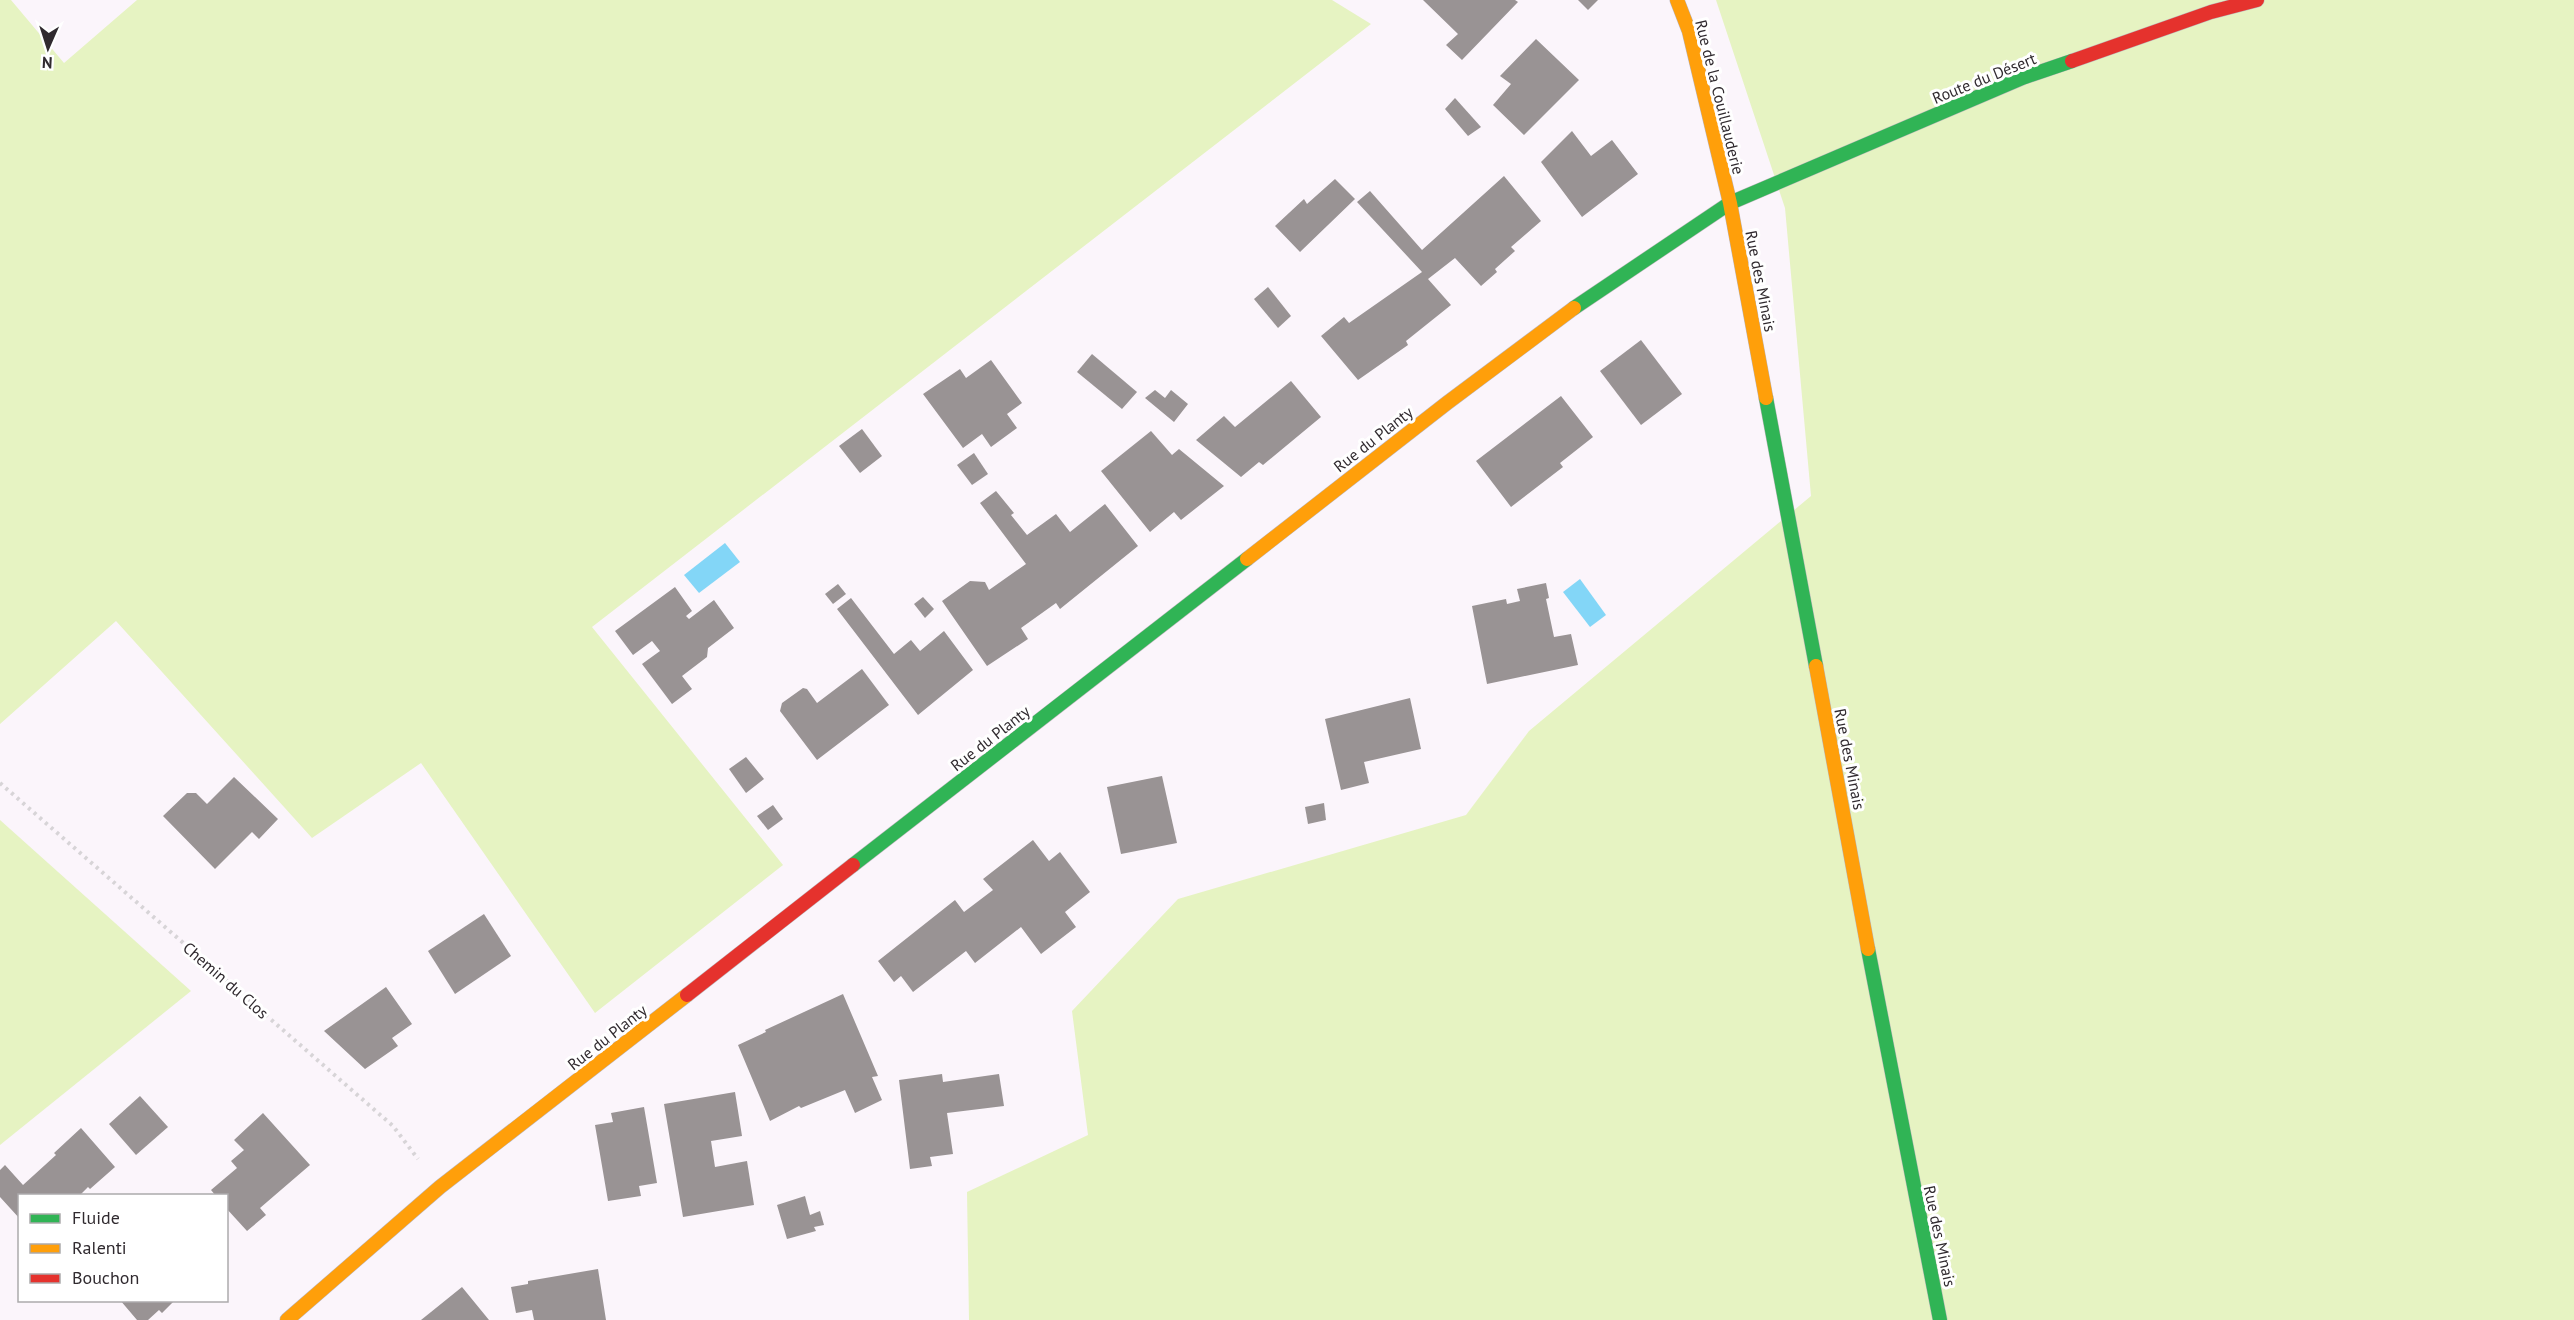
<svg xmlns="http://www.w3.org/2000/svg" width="2574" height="1320" font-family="'PT Sans',sans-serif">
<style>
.green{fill:#e6f3c2}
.water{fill:#83d6f7}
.building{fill:#999394}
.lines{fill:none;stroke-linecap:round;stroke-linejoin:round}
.fast-casing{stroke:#bbb6bb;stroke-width:15}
.slow-casing{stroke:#bbb6bb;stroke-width:15}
.jam-casing{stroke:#bbb6bb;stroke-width:15}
.path{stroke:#d7d4d7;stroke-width:4;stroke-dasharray:3 4.5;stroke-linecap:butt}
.fast{stroke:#30b455;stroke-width:14}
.slow{stroke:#ff9f0a;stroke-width:14}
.jam{stroke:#e5322d;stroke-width:14}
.labels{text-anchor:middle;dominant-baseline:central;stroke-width:6;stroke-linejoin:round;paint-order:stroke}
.street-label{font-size:16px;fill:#302a2f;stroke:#fff}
</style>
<rect width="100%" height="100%" fill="#fbf5fb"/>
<!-- green -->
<g class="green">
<path d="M0,0H11L64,63L137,0H1332L1371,24L592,627L783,865L595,1013L421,763L312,838L116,621L0,724Z"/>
<path d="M1716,0H2574V1320H969L967,1192L1088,1135L1072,1011L1178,899L1466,815L1529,731L1811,496L1785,208Z"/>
<path d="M0,820L191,991L0,1145Z"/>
</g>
<!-- water -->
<g class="water">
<path d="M725,543L740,562L699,593L684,575Z"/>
<path d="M1580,579L1606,615L1590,627L1563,592Z"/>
</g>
<!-- building -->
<g class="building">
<path d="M1423,0H1515L1518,2L1462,60L1446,45L1458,34Z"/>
<path d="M1578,0H1598L1588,10Z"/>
<path d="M1536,39L1579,80L1524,135L1493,105L1511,84L1500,76Z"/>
<path d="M1455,98L1481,127L1468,136L1445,109Z"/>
<path d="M1572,131L1591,156L1612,140L1638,174L1582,217L1541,162Z"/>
<path d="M1504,176L1541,221L1511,247L1515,251L1495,269L1497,272L1481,286L1455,258L1428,279L1451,305L1406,341L1408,345L1358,380L1321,336L1344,317L1349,323L1422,272L1357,202L1370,191L1422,250Z"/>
<path d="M1335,179L1355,199L1300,252L1275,226L1304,199L1307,204Z"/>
<path d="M1268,287L1291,316L1278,328L1254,299Z"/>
<path d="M1641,340L1682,394L1641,425L1600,371Z"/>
<path d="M1092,354L1137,392L1122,409L1077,372Z"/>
<path d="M991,360L1022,403L1007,414L1017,428L991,447L982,434L963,448L923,394L960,369L966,378Z"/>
<path d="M1291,381L1321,417L1263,465L1259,462L1241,477L1196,440L1224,416L1235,427Z"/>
<path d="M1155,390L1165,398L1171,390L1188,404L1174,422L1145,398Z"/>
<path d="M1561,396L1593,437L1560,463L1563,467L1511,507L1476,461Z"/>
<path d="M862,429L882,456L860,473L839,446Z"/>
<path d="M1151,431L1172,455L1179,449L1224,486L1181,520L1174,512L1150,532L1101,471Z"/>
<path d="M974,453L988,474L972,485L957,465Z"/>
<path d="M996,491L1014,513L1011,515L1027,535L1056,514L1070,532L1105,504L1138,546L1060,609L1056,603L1021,628L1028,639L987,666L942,601L970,581L985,582L989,590L1026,564L980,503Z"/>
<path d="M1546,583L1549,598L1546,599L1554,637L1571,634L1578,665L1487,684L1472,606L1506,599L1507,604L1520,601L1517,589Z"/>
<path d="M838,584L846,594L833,604L825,594Z"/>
<path d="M675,587L692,611L686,616L689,619L714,600L734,628L708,648L707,657L682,676L692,689L672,704L642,664L660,651L652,641L633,655L615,631Z"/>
<path d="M923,597L934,609L925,618L914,604Z"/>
<path d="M851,598L894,654L911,640L920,651L944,631L973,670L918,715L837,609Z"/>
<path d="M862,669L889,705L817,760L780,711L782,703L803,688L807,689L817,703Z"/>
<path d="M1410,698L1421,749L1364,762L1369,783L1341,790L1325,719Z"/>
<path d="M746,757L764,779L746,793L729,769Z"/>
<path d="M1162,776L1177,843L1121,854L1107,787Z"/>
<path d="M234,777L278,819L259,839L252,832L215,869L163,816L187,793H196L207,804Z"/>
<path d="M1324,803L1326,820L1308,824L1305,807Z"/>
<path d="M773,805L783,819L768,830L757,816Z"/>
<path d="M1033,840L1049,861L1060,852L1090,892L1065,912L1076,927L1041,954L1021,927L975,963L966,951L913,992L901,976L894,982L878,961L955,900L964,912L993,890L983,879Z"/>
<path d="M484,914L511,956L455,994L428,951Z"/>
<path d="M386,987L412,1024L392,1038L398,1046L365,1069L324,1031Z"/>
<path d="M843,994L878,1076L872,1077L882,1100L855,1113L845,1090L801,1108L799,1106L770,1121L738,1045L766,1032L765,1030Z"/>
<path d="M942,1074L943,1082L999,1074L1004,1106L947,1113L953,1154L930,1157L932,1166L910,1169L899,1080Z"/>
<path d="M735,1092L742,1136L711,1141L715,1167L747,1161L754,1205L683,1217L664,1104Z"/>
<path d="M140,1096L168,1127L136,1155L109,1124Z"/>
<path d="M644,1107L657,1183L639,1186L641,1196L608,1201L595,1125L613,1122L611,1113Z"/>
<path d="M263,1113L310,1165L260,1208L266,1215L247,1231L226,1208V1196H216L211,1190L237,1168L231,1161L244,1150L234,1140Z"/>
<path d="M81,1128L115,1167L90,1189L88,1187L79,1196H20V1219L0,1197V1170L5,1165L23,1185L56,1155L54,1153Z"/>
<path d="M805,1196L810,1215L820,1211L824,1225L814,1227L816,1231L787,1239L777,1205Z"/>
<path d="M598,1269L606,1320H534L532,1310L516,1313L511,1287L528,1284V1281Z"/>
<path d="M462,1287L489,1320H421L431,1312Z"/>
<path d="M120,1300H175L162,1313L159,1310L148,1320H137Z"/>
</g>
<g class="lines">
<!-- fast casing -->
<g class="fast-casing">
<g id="fast">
<path d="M1574,308L1730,203L2022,78L2072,61"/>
<path d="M1766,398L1816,666"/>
<path d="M853,865L1247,559"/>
<path d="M1868,949L1940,1320"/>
</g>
</g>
<!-- slow casing -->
<g class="slow-casing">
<g id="slow">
<path d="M1677,0L1689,31L1730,203L1766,398"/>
<path d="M1247,559L1447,403L1574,308"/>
<path d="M1816,666L1868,949"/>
<path d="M287,1320L440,1187L687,995"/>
</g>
</g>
<!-- jam casing -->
<g class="jam-casing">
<g id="jam">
<path d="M2072,61L2211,12L2257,0"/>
<path d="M687,995L853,865"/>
</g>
</g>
<!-- path -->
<path class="path" d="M0,783L393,1126L418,1159"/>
<!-- fast -->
<use href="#fast" class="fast"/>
<!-- slow -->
<use href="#slow" class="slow"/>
<!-- jam -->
<use href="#jam" class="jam"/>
</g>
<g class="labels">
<!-- street labels -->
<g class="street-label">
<text transform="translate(1984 78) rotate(-22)">Route du Désert</text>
<text transform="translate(1720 97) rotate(76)">Rue de la Couillauderie</text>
<text transform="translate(1761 281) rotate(79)">Rue des Minais</text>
<text transform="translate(1373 439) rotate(-38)">Rue du Planty</text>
<text transform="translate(990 738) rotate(-38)">Rue du Planty</text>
<text transform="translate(1850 759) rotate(79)">Rue des Minais</text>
<text transform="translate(226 980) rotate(41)">Chemin du Clos</text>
<text transform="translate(607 1037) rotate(-38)">Rue du Planty</text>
<text transform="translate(1940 1236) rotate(78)">Rue des Minais</text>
</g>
</g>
<!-- legend -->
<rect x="18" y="1194" width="210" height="108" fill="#ffffff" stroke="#acaaac" stroke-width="1.5"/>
<rect x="30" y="1214" width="30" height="9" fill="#30b455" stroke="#acaaac" stroke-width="1.5"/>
<text x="72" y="1224" font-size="18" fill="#302a2f">Fluide</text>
<rect x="30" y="1244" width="30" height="9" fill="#ff9f0a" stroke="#acaaac" stroke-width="1.5"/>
<text x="72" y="1254" font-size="18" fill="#302a2f">Ralenti</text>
<rect x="30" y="1274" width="30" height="9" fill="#e5322d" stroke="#acaaac" stroke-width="1.5"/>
<text x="72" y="1284" font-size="18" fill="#302a2f">Bouchon</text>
<!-- north arrow -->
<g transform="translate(48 48) rotate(183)" stroke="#ffffff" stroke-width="4.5" paint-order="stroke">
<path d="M0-4.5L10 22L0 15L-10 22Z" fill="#302a2f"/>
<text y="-9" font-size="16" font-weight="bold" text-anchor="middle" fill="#302a2f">N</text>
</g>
</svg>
